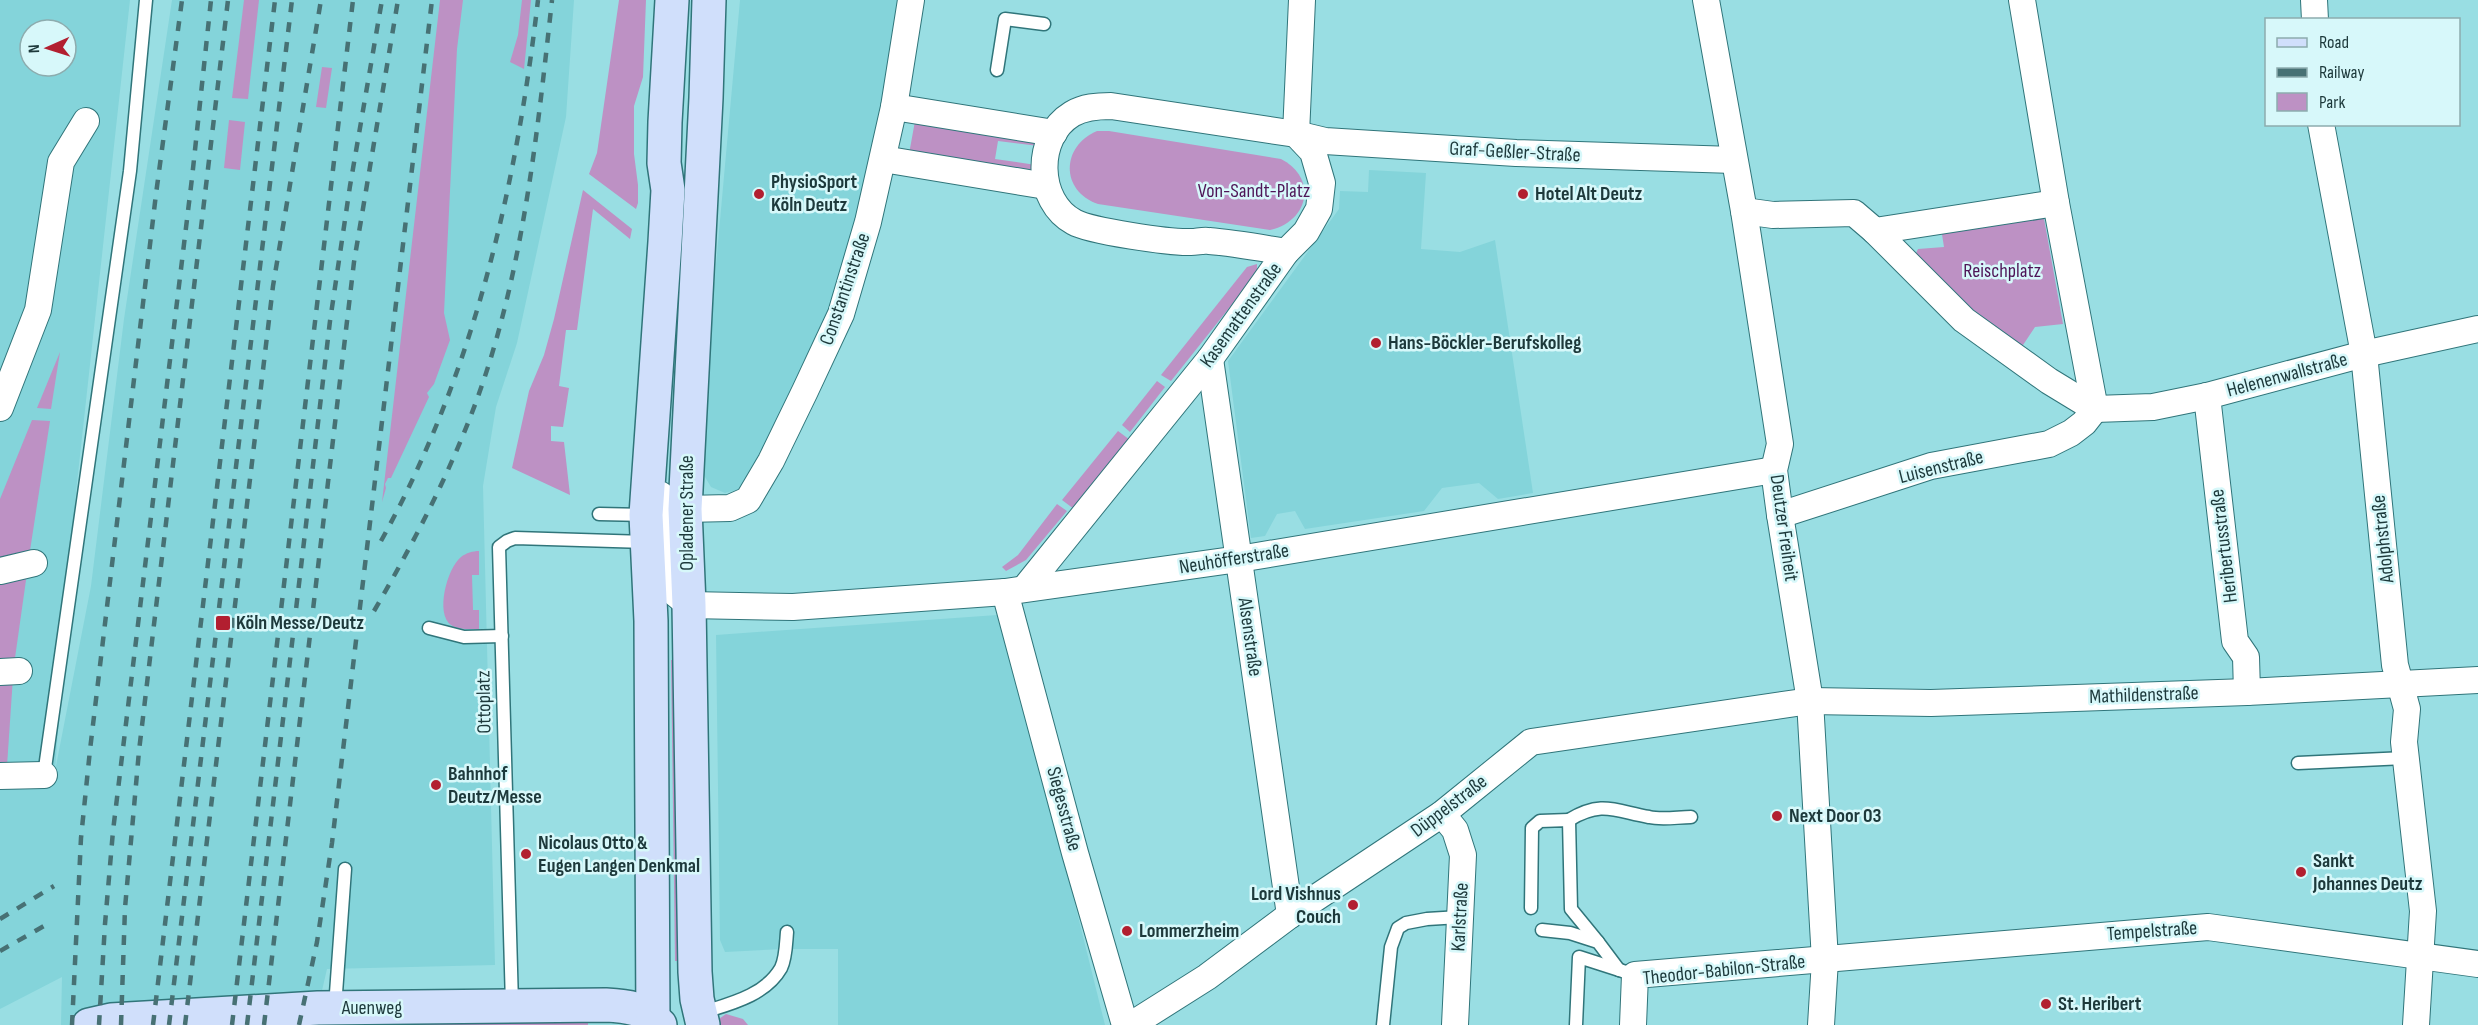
<svg xmlns="http://www.w3.org/2000/svg" width="2478" height="1025" font-family="'Sofia Sans Condensed',sans-serif">
<style>
.built{fill:#84d4da;fill-rule:evenodd}
.green{fill:#bd91c4}
.lines{fill:none;stroke-linecap:round;stroke-linejoin:round}
.lane-casing{stroke:#30757a;stroke-width:15}
.street-casing{stroke:#30757a;stroke-width:28}
.secondary-casing{stroke:#30757a;stroke-width:36}
.lane{stroke:#fff;stroke-width:12}
.street{stroke:#fff;stroke-width:26}
.secondary{stroke:#d0dffb;stroke-width:33}
.rail{stroke:#477174;stroke-width:4.5;stroke-dasharray:10 10;stroke-linecap:butt}
.poi-dot{fill:#b21f30;stroke:#d7f8fa;stroke-width:2}
.labels{text-anchor:middle;dominant-baseline:central;stroke-width:5;stroke-linejoin:round;paint-order:stroke}
.street-label{font-size:20px;fill:#1d393b;stroke:#d7f8fa}
.poi-label{font-size:20px;font-weight:bold;fill:#1d393b;stroke:#d7f8fa;text-anchor:start}
.park-label{font-size:20px;fill:#4e1557;stroke:#d7f8fa}
</style>
<rect width="100%" height="100%" fill="#99dee3"/>
<!-- built -->
<g class="built">
<path d="M0,0H130L76,492L55,771L91,586L124,319L172,0H574L566,117L517,343L496,407L483,486L495,965L327,969L314,1025H61L62,977L0,1009ZM30,30H66V66H30Z"/>
<path d="M740,0H900L860,219L833,303L751,475L740,489L725,493L711,487L702,472L708,353Z"/>
<path d="M1369,170L1426,173L1421,249L1460,252L1495,240L1533,493L1498,499L1479,483L1442,488L1424,511L1305,529L1295,511L1277,514L1265,536L1251,538L1228,361L1339,209L1340,191L1368,192Z"/>
<path d="M997,615L1063,856L1105,1025H838V949H783L725,952L720,940L716,635Z"/>
</g>
<!-- green -->
<g class="green">
<path d="M244,0H259L248,99L232,98Z"/>
<path d="M440,0H463L457,49L444,313L450,340L434,384L427,393L429,397L391,478H388L385,484L386,488L382,502Z"/>
<path d="M522,0H531L524,69L510,62L518,35Z"/>
<path d="M619,0H646L643,77L634,106V154L638,185V203L636,209L589,174L597,153Z"/>
<path d="M322,67L332,68L326,108L316,107Z"/>
<path d="M229,120L245,122L240,170L224,168Z"/>
<path d="M915,121L1033,139L1039,146L998,141L995,159L1036,165L1031,173L909,154Z"/>
<path d="M1097,131H1109L1281,159C1318,178 1309,221 1270,230L1098,204C1060,191 1061,146 1097,131Z"/>
<path d="M583,190L632,229L630,239L593,209L577,330H566L559,386L569,388L563,427L551,426V441L564,442L570,495L512,468L529,391L544,355L554,319Z"/>
<path d="M2043,213L2063,324L2035,327L2021,348L1956,301L1913,259L1918,249L1944,247L1941,228Z"/>
<path d="M1257,264V273L1171,381L1161,375L1247,267Z"/>
<path d="M60,352L51,409L37,408Z"/>
<path d="M1157,381L1165,387L1130,432L1122,425Z"/>
<path d="M32,420L50,421L29,557L0,566V499Z"/>
<path d="M1118,431L1130,440L1074,509L1062,500Z"/>
<path d="M1057,504L1067,511L1026,560L1006,571L1002,567L1018,555Z"/>
<path d="M479,551V575H472L473,610H479V629C470,629 459,630 451,625C435,614 447,568 461,557C466,553 473,551 479,551Z"/>
<path d="M27,573L14,665L0,666V581Z"/>
<path d="M671,660H681L685,961H675Z"/>
<path d="M13,677L7,766H0V678Z"/>
<path d="M726,1014L743,1019L748,1025H714L713,1023Z"/>
<path d="M588,1016V1025H353L350,1020Z"/>
</g>
<g class="lines">
<!-- lane casing -->
<g class="lane-casing">
<g id="lane">
<path d="M997,70L1005,19L1044,24"/>
<path d="M599,514L646,515"/>
<path d="M429,628L464,637L502,636"/>
<path d="M2298,763L2405,758"/>
<path d="M44,775L130,171L146,0"/>
<path d="M1569,820C1602,800 1615,811 1649,817C1662,820 1678,817 1691,817"/>
<path d="M1531,908L1532,828L1540,821L1569,820L1571,909L1598,942"/>
<path d="M1542,930L1570,933L1598,942L1619,970"/>
<path d="M512,1004L499,547L507,541L515,538L646,542"/>
<path d="M335,1007L345,869"/>
<path d="M701,1013C729,1004 765,996 781,968C786,958 786,943 787,932"/>
<path d="M1383,1025L1391,947L1398,928L1406,923L1427,919L1460,917"/>
<path d="M1576,1025L1579,957L1635,975"/>
</g>
</g>
<!-- street casing -->
<g class="street-casing">
<g id="street">
<path d="M1706,0L1744,211L1780,444L1774,470L1780,515L1810,701L1825,960L1821,1025"/>
<path d="M2022,0L2056,203L2095,409"/>
<path d="M2314,0L2315,20"/>
<path d="M894,107L1054,133"/>
<path d="M2321,124L2364,354L2395,665L2407,709L2404,742L2423,911L2416,1025"/>
<path d="M883,159L1046,186"/>
<path d="M1744,211L1773,215L1854,213L1875,231L2056,203"/>
<path d="M1875,231L1964,320L2049,381L2095,409"/>
<path d="M1286,252C1261,248 1235,243 1209,241C1203,240 1197,242 1191,242C1171,243 1090,231 1074,222C1036,202 1034,137 1072,114C1084,107 1097,106 1111,106L1296,134L1325,141L1516,153L1734,160"/>
<path d="M1210,359L1290,915"/>
<path d="M2207,396L2235,641L2246,657L2247,692"/>
<path d="M0,408L38,310L61,162L86,121"/>
<path d="M2095,409L2153,407L2207,396L2364,354L2478,329"/>
<path d="M661,495L662,522L672,591L689,605L793,607L1005,592L1239,559L1774,470"/>
<path d="M669,501L685,509L730,508L748,500L771,461L805,391L841,314L868,222L894,107L911,0"/>
<path d="M1780,515L1931,466L2049,444L2071,433L2084,423L2095,409"/>
<path d="M0,571L34,563"/>
<path d="M1025,588L1210,359L1286,252L1306,232L1319,209L1322,183L1313,152L1296,134L1302,0"/>
<path d="M1005,592L1075,853L1125,1025"/>
<path d="M0,672L19,671"/>
<path d="M0,776L44,775"/>
<path d="M1442,814L1455,830L1463,855L1455,1025"/>
<path d="M1131,1025L1207,977L1290,915L1442,814L1531,742L1810,701L1931,703L2247,692L2478,680"/>
<path d="M1633,1025L1635,975L2208,927L2478,964"/>
</g>
</g>
<!-- secondary casing -->
<g class="secondary-casing">
<g id="secondary">
<path d="M89,1025L111,1020L318,1008L606,1005C627,1006 645,1008 660,1025"/>
<path d="M653,1025L651,621L646,515L665,242L668,190L664,163L665,122L672,0"/>
<path d="M703,1025L697,999L695,972L689,605L685,509L706,98L709,0"/>
</g>
</g>
<!-- lane -->
<use href="#lane" class="lane"/>
<!-- street -->
<use href="#street" class="street"/>
<!-- secondary -->
<use href="#secondary" class="secondary"/>
<!-- rail -->
<g class="rail">
<path d="M381,541C474,373 516,189 538,0"/>
<path d="M374,611C413,544 449,475 476,402C523,274 537,136 552,0"/>
<path d="M0,919L54,886"/>
<path d="M0,951L51,922"/>
<path d="M72,1025L81,838L90,750L156,194L182,0"/>
<path d="M99,1025L105,924L113,831L192,178L211,0"/>
<path d="M121,1025L125,908L139,751L228,0"/>
<path d="M153,1025L275,0"/>
<path d="M169,1025L292,0"/>
<path d="M185,1025L273,286L321,0"/>
<path d="M232,1025L353,0"/>
<path d="M247,1025L330,321L350,186L382,0"/>
<path d="M264,1025L354,262L398,0"/>
<path d="M299,1025L317,942L332,843L432,0"/>
</g>
</g>
<!-- markers -->
<g class="poi-dot">
<circle cx="759" cy="194" r="6"/>
<circle cx="1523" cy="194" r="6"/>
<circle cx="1376" cy="343" r="6"/>
<rect x="215" y="615" width="16" height="16" rx="3"/>
<circle cx="436" cy="785" r="6"/>
<circle cx="1777" cy="816" r="6"/>
<circle cx="526" cy="854" r="6"/>
<circle cx="2301" cy="872" r="6"/>
<circle cx="1353" cy="905" r="6"/>
<circle cx="1127" cy="931" r="6"/>
<circle cx="2046" cy="1004" r="6"/>
</g>
<g class="labels">
<!-- street labels -->
<g class="street-label">
<text transform="translate(1515 152) rotate(3)">Graf-Geßler-Straße</text>
<text transform="translate(845 289) rotate(-71)">Constantinstraße</text>
<text transform="translate(1241 315) rotate(-54)">Kasemattenstraße</text>
<text transform="translate(2287 375) rotate(-15)">Helenenwallstraße</text>
<text transform="translate(1941 467) rotate(-14)">Luisenstraße</text>
<text transform="translate(687 513) rotate(-90)">Opladener Straße</text>
<text transform="translate(1784 528) rotate(82)">Deutzer Freiheit</text>
<text transform="translate(2383 539) rotate(-96)">Adolphstraße</text>
<text transform="translate(2224 546) rotate(-97)">Heribertusstraße</text>
<text transform="translate(1234 559) rotate(-9)">Neuhöfferstraße</text>
<text transform="translate(1250 637) rotate(82)">Alsenstraße</text>
<text transform="translate(2144 695) rotate(-2)">Mathildenstraße</text>
<text transform="translate(484 702) rotate(-91)">Ottoplatz</text>
<text transform="translate(1449 806) rotate(-37)">Düppelstraße</text>
<text transform="translate(1064 809) rotate(75)">Siegesstraße</text>
<text transform="translate(1460 917) rotate(-87)">Karlstraße</text>
<text transform="translate(2152 931) rotate(-4)">Tempelstraße</text>
<text transform="translate(1724 970) rotate(-6)">Theodor-Babilon-Straße</text>
<text x="372" y="1008">Auenweg</text>
</g>
<!-- poi labels -->
<g class="poi-label">
<text x="771" y="182">PhysioSport<tspan x="771" dy="23">Köln Deutz</tspan></text>
<text x="1535" y="194">Hotel Alt Deutz</text>
<text x="1388" y="343">Hans-Böckler-Berufskolleg</text>
<text x="236" y="623">Köln Messe/Deutz</text>
<text x="448" y="774">Bahnhof<tspan x="448" dy="23">Deutz/Messe</tspan></text>
<text x="1789" y="816">Next Door 03</text>
<text x="538" y="843">Nicolaus Otto &amp;<tspan x="538" dy="23">Eugen Langen Denkmal</tspan></text>
<text x="2313" y="861">Sankt<tspan x="2313" dy="23">Johannes Deutz</tspan></text>
<text x="1341" y="894" text-anchor="end">Lord Vishnus<tspan x="1341" dy="23">Couch</tspan></text>
<text x="1139" y="931">Lommerzheim</text>
<text x="2058" y="1004">St. Heribert</text>
</g>
<!-- park labels -->
<g class="park-label">
<text x="1254" y="191">Von-Sandt-Platz</text>
<text x="2002" y="271">Reischplatz</text>
</g>
</g>
<!-- legend -->
<rect x="2265" y="18" width="195" height="108" fill="#d7f8fa" stroke="#8dacae" stroke-width="1.5"/>
<rect x="2277" y="38" width="30" height="9" fill="#d0dffb" stroke="#8dacae" stroke-width="1.5"/>
<text x="2319" y="48" font-size="18" fill="#1d393b">Road</text>
<rect x="2277" y="68" width="30" height="9" fill="#477174" stroke="#8dacae" stroke-width="1.5"/>
<text x="2319" y="78" font-size="18" fill="#1d393b">Railway</text>
<rect x="2277" y="93" width="30" height="18" fill="#bd91c4" stroke="#8dacae" stroke-width="1.5"/>
<text x="2319" y="108" font-size="18" fill="#1d393b">Park</text>
<!-- north arrow -->
<g transform="translate(48 48) rotate(267)"><circle r="28" fill="#d7f8fa" stroke="#8dacae" stroke-width="1.5"/>
<path d="M0-4.5L10 22L0 15L-10 22Z" fill="#b21f30"/>
<text y="-9" font-size="16" font-weight="bold" text-anchor="middle" fill="#1d393b">N</text>
</g>
</svg>
